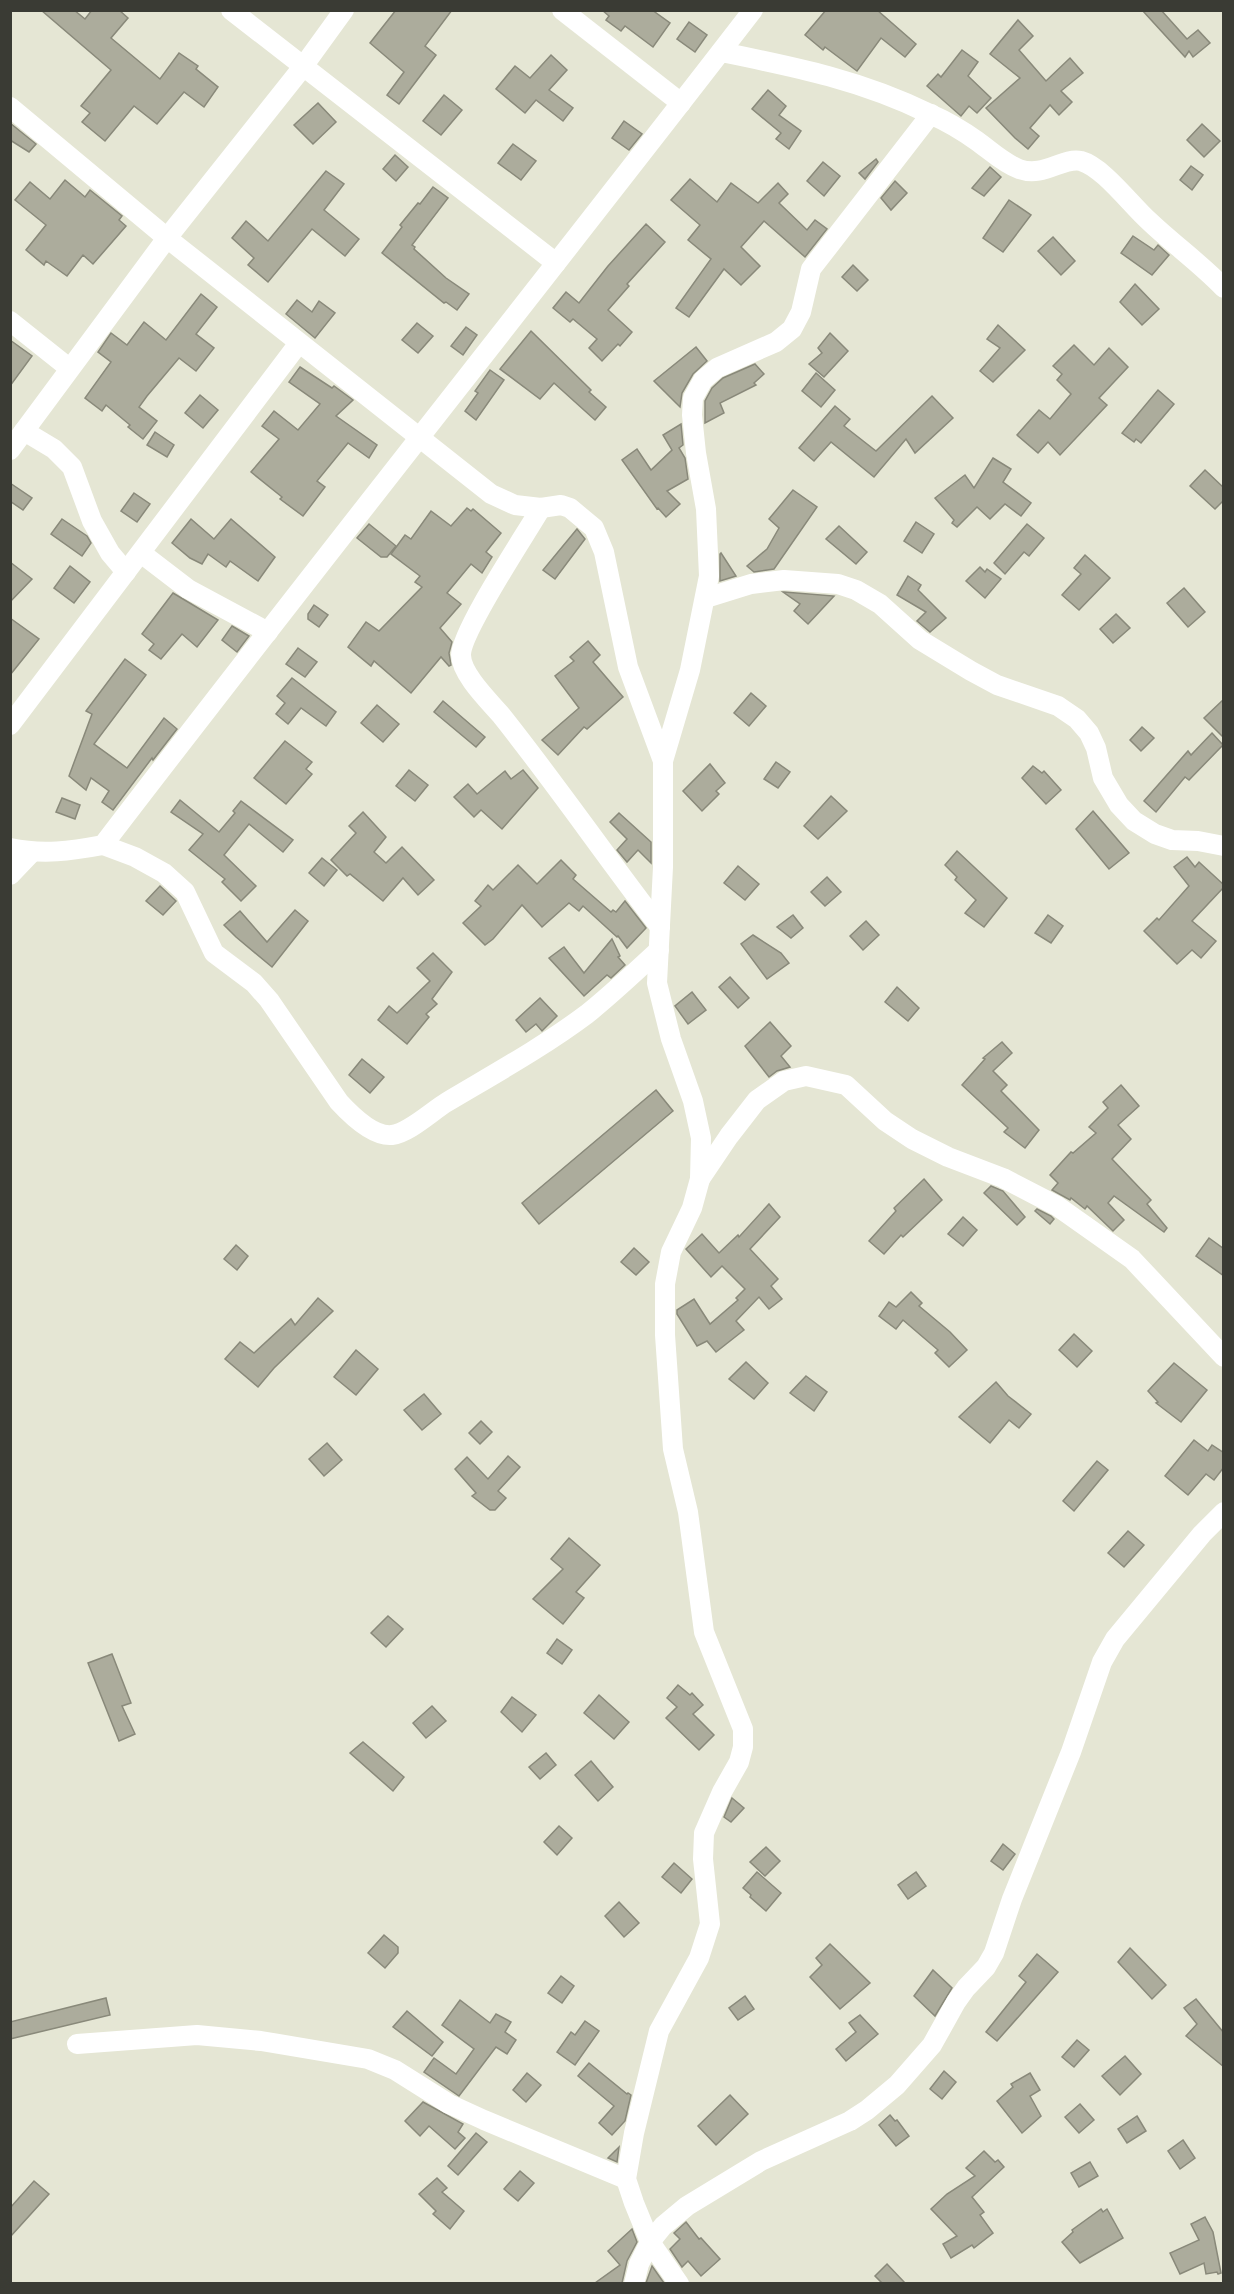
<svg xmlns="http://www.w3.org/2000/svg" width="1234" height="2294" font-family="'Titillium Web',sans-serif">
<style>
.building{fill:#acac9c;stroke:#89897a;stroke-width:1.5}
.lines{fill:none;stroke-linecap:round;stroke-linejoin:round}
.minor{stroke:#fff;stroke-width:20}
</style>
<rect width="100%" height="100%" fill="#e5e6d4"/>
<!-- building -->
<g class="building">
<path d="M41,10H74L85,19L92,10H119L128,18L111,38L160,79L179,53L198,66L196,69L218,87L204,107L184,92L157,124L134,106L105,141L82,122L90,113L81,106L111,70Z"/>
<path d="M396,10H452L425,46L436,55L399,104L387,95L404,72L370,43Z"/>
<path d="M602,10H652L670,23L653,47L625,26L621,31L606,20L609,16Z"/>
<path d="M826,10H877L916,44L905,57L881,38L857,71L825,47L823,50L805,35Z"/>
<path d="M1142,10H1161L1187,39L1198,30L1210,43L1193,57L1189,51L1185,57Z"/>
<path d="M1018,20L1033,36L1019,50L1046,81L1070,58L1083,73L1061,91L1072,102L1059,115L1050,105L1030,128L1039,136L1028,149L1015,138L986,108L1020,78L990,54Z"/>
<path d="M689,22L707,35L695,52L677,39Z"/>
<path d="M962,50L978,62L968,76L991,98L977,113L969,106L961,116L927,86L938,74L941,77Z"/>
<path d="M551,55L567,70L549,90L573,108L563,121L536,100L525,113L496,89L515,66L530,78Z"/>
<path d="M768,90L786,106L779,115L801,131L789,149L776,139L781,133L752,109Z"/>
<path d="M444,95L462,110L441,135L423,121Z"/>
<path d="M318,103L336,122L313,144L294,125Z"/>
<path d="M624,121L642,134L629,150L612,138Z"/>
<path d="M10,123L36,144L29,152L10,140Z"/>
<path d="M1202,124L1220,141L1204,157L1187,140Z"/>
<path d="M513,144L536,161L521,180L498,163Z"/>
<path d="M395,155L408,167L396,181L383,169Z"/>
<path d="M876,159L878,162L865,179L859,173Z"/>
<path d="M823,162L840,176L824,196L807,181Z"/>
<path d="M1191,166L1203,175L1192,190L1180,180Z"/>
<path d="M990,167L1001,177L984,196L972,188Z"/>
<path d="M326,171L344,184L324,210L359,239L345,256L312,229L268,282L248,265L254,258L232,238L246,221L268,241Z"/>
<path d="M690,179L717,202L731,183L758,203L778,183L788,194L779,203L807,230L815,220L827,229L805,257L764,221L741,247L760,266L741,285L724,269L689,317L676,308L711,259L688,240L700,225L671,200Z"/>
<path d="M65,180L85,197L90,190L122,216L119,220L126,226L93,264L83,255L67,276L46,261L44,265L26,250L46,225L15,200L30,182L50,199Z"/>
<path d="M895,181L907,193L891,210L881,198Z"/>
<path d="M433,187L448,198L412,245L415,247L414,249L446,278L469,294L457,310L446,302L444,303L382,253L402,227L400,225L418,203L420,204Z"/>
<path d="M1009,200L1031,215L1003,252L983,238Z"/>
<path d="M646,224L665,242L627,284L629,286L608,310L632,332L620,346L618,344L602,361L589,348L597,339L573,319L570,322L553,308L566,292L579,303L608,266Z"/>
<path d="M1133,236L1154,250L1158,245L1169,255L1152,275L1121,253Z"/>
<path d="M1053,237L1075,261L1061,275L1038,251Z"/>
<path d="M853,265L868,280L857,291L842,277Z"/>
<path d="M1135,284L1159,309L1142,325L1120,302Z"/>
<path d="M201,294L217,307L196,334L214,348L196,371L179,358L147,396L139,407L157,421L143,439L128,427L130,425L106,405L102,411L85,398L111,362L98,352L111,333L127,345L144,322L166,340Z"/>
<path d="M297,300L312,312L319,301L335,313L315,338L286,314Z"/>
<path d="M417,323L433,336L418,353L402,340Z"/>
<path d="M998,325L1025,350L993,382L980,371L1000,348L987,339Z"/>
<path d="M466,327L477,335L463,355L451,346Z"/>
<path d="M531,331L591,390L589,392L606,407L595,420L554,383L540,399L500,369Z"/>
<path d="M830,333L848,351L824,377L809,364L822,353L818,348Z"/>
<path d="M10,340L32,356L10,386Z"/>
<path d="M1074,345L1094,365L1109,348L1128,367L1099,398L1107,405L1060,455L1048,442L1038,453L1017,435L1039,410L1050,419L1071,394L1057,380L1062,374L1053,366Z"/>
<path d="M696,347L707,361L693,374L682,393L680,407L654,381Z"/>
<path d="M755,364L764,374L754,383L756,385L720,403L724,413L705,423V401L712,388L723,378Z"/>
<path d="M300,367L332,388L334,386L353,400L336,416L377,445L369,458L348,443L317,481L325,487L303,516L280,499L282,497L251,472L279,439L262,426L274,411L298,430L320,404L289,382Z"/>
<path d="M490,370L504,380L476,420L465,411L478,393L475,391Z"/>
<path d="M816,373L835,390L821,407L802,391Z"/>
<path d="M1158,390L1174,404L1141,443L1136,439L1134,442L1122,433Z"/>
<path d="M200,395L218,410L203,428L185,413Z"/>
<path d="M932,396L953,418L915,453L906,439L874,477L831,442L814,461L799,448L835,406L850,419L844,426L876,451Z"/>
<path d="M681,424L683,445L679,448L685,458L688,479L667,491L680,504L666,517L658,508L657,509L622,460L637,449L651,470L672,450L663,435Z"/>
<path d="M155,432L174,445L167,457L147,445Z"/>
<path d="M993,458L1011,469L1003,482L1031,503L1021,516L1005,504L990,519L977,507L957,527L952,523L954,520L935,498L965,475L974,488Z"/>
<path d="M1205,470L1224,488V500L1215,509L1190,486Z"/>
<path d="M10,483L32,498L23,510L10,501Z"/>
<path d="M793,490L817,507L774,569L754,572L747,566L767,549L779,528L769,519Z"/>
<path d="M134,493L150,504L137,522L121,511Z"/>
<path d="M467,508L471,511L473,509L501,533L486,552L492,557L482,573L471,564L447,593L461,604L440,628L452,642L449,653L451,665L449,666L441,657L411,693L374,661L371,666L348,647L366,622L379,631L422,587L415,582L420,576L391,554L405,535L411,539L431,511L451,526Z"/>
<path d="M62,519L87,536L91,543L82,556L51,534Z"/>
<path d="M191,519L214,539L231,519L275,557L258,581L230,561L226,567L208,554L202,564L190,558L172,543Z"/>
<path d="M916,522L934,534L922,553L904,541Z"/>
<path d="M369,524L396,546L387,557H381L357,538Z"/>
<path d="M1027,524L1044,538L1029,556L1024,552L1005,574L994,563Z"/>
<path d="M839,526L867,552L856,564L826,539Z"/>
<path d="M577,529L585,539L555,579L543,570Z"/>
<path d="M721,553L736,576L720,581V554Z"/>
<path d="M1085,555L1110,578L1079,610L1062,595L1081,574L1074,568Z"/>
<path d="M10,562L32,579L10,602Z"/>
<path d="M70,566L90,582L74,603L54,588Z"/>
<path d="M980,567L985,572L987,569L1001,579L985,598L966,581Z"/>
<path d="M908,576L921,585L918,590L946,618L930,632L917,621L926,612L897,595Z"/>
<path d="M1184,588L1205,612L1188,627L1167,603Z"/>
<path d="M783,592H784L834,596L808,624L794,611L800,604Z"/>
<path d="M173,593L218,620L197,647L182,634L161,659L149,650L154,644L142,634Z"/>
<path d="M314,605L328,615L319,627L308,619V614Z"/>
<path d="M1116,614L1130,628L1113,643L1100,629Z"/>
<path d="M10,618L39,639L10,675Z"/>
<path d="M232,626L249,636L237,652L222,640Z"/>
<path d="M588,641L600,655L593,662L623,697L587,729L584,727L558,755L542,740L579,708L555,676L574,661L570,657Z"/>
<path d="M298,648L317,662L305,677L286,664Z"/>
<path d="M125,659L146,675L94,744L127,768L164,718L177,729L153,760L152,758L113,810L102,802L109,791L91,778L86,790L69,776L92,714L86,711Z"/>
<path d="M292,678L336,712L326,726L301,708L288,724L276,714L285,703L277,696Z"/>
<path d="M751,693L766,706L749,726L734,713Z"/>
<path d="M1224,699V738L1204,718Z"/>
<path d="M443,701L485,737L476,747L434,712Z"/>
<path d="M377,705L399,724L383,742L361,723Z"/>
<path d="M1142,727L1154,738L1141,751L1130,740Z"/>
<path d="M1212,733L1223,745L1189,780L1185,777L1156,812L1144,801L1188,751L1191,755Z"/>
<path d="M285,741L312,762L306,769L312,774L286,804L254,778Z"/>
<path d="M776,762L790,772L778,788L764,779Z"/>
<path d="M710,764L725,783L716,791L719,794L702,811L683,791Z"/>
<path d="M1033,766L1042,773L1044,771L1061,790L1046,804L1022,778Z"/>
<path d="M409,770L428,785L415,801L396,786Z"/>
<path d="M523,770L538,788L502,829L481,810L474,817L454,797L468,784L477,794L505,771L511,779Z"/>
<path d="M831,796L847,811L818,839L804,826Z"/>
<path d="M62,798L80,805L75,819L56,812Z"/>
<path d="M180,800L219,832L235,813L233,811L241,801L293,840L283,852L249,824L224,855L256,886L241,901L222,882L225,879L189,850L203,834L171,812Z"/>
<path d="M1093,811L1129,853L1109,869L1076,829Z"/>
<path d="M363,812L386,837L374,852L386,863L402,847L434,880L418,895L403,878L383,901L350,874L347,876L331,860L356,833L349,826Z"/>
<path d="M619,813L651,842V863L638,850L627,862L617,850L627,839L610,822Z"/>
<path d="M957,851L1007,898L984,927L965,913L976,900L955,880L957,877L945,865Z"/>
<path d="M1187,857L1195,867L1199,862L1224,885V887L1192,921L1216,941L1201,958L1192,950L1177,964L1144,931L1157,918L1159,920L1189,886L1174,867Z"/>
<path d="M322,858L337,870L324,886L309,873Z"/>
<path d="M561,860L576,875L573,879L611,912L613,910L616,912L625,901L646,928L627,948L618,936L617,937L583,906L579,911L569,903L542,927L522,905L493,939L485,945L463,923L481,906L475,901L488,885L493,890L518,865L537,884Z"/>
<path d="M738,866L759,884L745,900L724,883Z"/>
<path d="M827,877L841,892L825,906L811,892Z"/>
<path d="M160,886L176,901L163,915L146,901Z"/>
<path d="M295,910L308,921L272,967L236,937L224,925L240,911L267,942Z"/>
<path d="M793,915L803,928L791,938L777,927Z"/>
<path d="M1048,915L1063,926L1051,943L1035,933Z"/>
<path d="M866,921L879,935L863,950L850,936Z"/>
<path d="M753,935L781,953L789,963L767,979L741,944Z"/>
<path d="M612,939L620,956L618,957L625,965L611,978L607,975L584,996L549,958L564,947L584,973Z"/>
<path d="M433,953L452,972L432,999L437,1004L426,1014L429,1017L407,1044L378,1020L389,1006L397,1013L430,981L417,968Z"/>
<path d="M730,977L749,998L738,1008L719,987Z"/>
<path d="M897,987L919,1008L908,1021L885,1002Z"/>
<path d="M692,992L706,1010L688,1024L675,1006Z"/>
<path d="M540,998L557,1016L542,1031L536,1024L526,1032L516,1020Z"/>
<path d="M770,1022L791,1046L781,1056L790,1067L777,1071L769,1077L745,1046Z"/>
<path d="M1002,1042L1012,1053L993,1071L1007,1085L1001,1091L1039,1130L1025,1148L1004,1132L1008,1128L962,1085L985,1059L983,1058Z"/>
<path d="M362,1059L384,1077L370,1093L349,1075Z"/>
<path d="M1121,1085L1139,1106L1118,1125L1131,1139L1112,1159L1151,1200L1147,1204L1167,1228L1164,1232L1114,1196L1108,1203L1124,1220L1113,1231L1087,1206L1085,1209L1071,1198L1070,1200L1052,1190L1058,1183L1050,1175L1071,1152L1073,1153L1096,1133L1089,1127L1108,1108L1103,1102Z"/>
<path d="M656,1090L673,1111L539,1224L522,1203Z"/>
<path d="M924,1179L942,1200L903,1237L901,1235L884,1254L869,1241L896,1211L894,1208Z"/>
<path d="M991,1186L1003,1191L1025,1217L1017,1225L984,1193Z"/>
<path d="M769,1204L780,1217L750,1249L778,1279L771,1286L782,1299L769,1309L759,1297L736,1321L744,1330L716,1352L707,1341L697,1346L677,1314V1310L694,1299L710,1324L738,1300L736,1298L745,1289L722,1266L711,1277L686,1249L702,1234L719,1253L738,1235L739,1237Z"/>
<path d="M1037,1209L1051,1216L1054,1219L1050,1224L1035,1211Z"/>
<path d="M963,1217L977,1230L963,1246L948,1234Z"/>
<path d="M1209,1238L1224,1249V1276L1196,1256Z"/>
<path d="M236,1245L248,1256L237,1270L224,1259Z"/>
<path d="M634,1248L649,1262L636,1275L621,1262Z"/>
<path d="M911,1292L922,1303L919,1306L950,1332L967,1350L949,1367L935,1353L938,1350L903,1320L896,1329L879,1316L889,1302L896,1307Z"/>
<path d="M318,1298L333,1311L274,1368L258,1387L225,1359L240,1342L254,1353L291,1319L295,1325Z"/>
<path d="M1074,1334L1092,1351L1077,1367L1059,1350Z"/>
<path d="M356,1350L378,1369L356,1395L334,1377Z"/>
<path d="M746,1362L768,1383L754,1399L729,1379Z"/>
<path d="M1174,1363L1207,1390L1181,1422L1156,1403L1158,1402L1148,1391Z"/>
<path d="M806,1376L827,1392L814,1411L790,1393Z"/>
<path d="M996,1382L1008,1396L1031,1414L1019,1428L1009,1420L990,1443L959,1417Z"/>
<path d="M424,1394L441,1414L422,1430L404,1410Z"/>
<path d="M481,1421L492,1432L480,1444L469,1433Z"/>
<path d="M1194,1440L1208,1451L1212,1445L1224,1453V1467L1214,1480L1206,1474L1188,1495L1165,1476Z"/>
<path d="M327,1443L342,1460L324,1476L309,1459Z"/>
<path d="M508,1456L520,1467L498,1491L506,1498L495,1510H490L472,1496L476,1493L455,1469L467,1457L488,1479Z"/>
<path d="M1097,1461L1108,1470L1074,1511L1063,1501Z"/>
<path d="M1128,1531L1144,1545L1124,1567L1108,1553Z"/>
<path d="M569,1538L600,1565L576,1592L584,1598L563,1624L533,1599L563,1569L551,1559Z"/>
<path d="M388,1616L403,1629L386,1647L371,1633Z"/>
<path d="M557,1639L572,1650L562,1664L547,1653Z"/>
<path d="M112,1654L131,1703L122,1706L135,1734L119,1741L88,1663Z"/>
<path d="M678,1685L690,1695L692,1693L703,1705L693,1714L714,1735L699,1750L666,1718L677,1707L667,1698Z"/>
<path d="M599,1695L629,1722L614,1739L584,1713Z"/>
<path d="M512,1697L536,1715L522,1732L501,1712Z"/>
<path d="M432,1706L446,1721L426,1738L413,1723Z"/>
<path d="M363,1742L404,1777L393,1791L350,1753Z"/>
<path d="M546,1753L556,1765L540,1779L529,1767Z"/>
<path d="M591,1761L613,1787L598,1801L575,1775Z"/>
<path d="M732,1798L744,1808L731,1822L724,1817Z"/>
<path d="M559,1826L572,1838L557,1855L544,1842Z"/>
<path d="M1003,1844L1015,1854L1003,1870L991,1861Z"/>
<path d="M766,1847L780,1861L765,1876L750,1862Z"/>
<path d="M674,1863L692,1879L681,1893L662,1877Z"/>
<path d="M757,1872L781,1893L766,1911L750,1897L751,1895L743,1888Z"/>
<path d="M916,1872L926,1886L908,1899L898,1885Z"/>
<path d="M619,1902L639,1923L624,1937L605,1916Z"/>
<path d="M384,1935L398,1947V1953L385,1968L368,1953Z"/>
<path d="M830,1944L870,1983L840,2009L810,1977L822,1965L816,1958Z"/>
<path d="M1130,1948L1166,1985L1152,1999L1118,1962Z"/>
<path d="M1037,1954L1058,1972L997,2041L986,2032L1026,1982L1019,1976Z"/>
<path d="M933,1970L952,1988L935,2016L914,1996Z"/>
<path d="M561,1976L574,1986L562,2003L548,1993Z"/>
<path d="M745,1996L754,2009L738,2020L729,2008Z"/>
<path d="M106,1998L110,2015L10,2039V2022Z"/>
<path d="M1196,1999L1224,2033V2067L1186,2036L1197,2024L1184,2008Z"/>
<path d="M460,2000L490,2023L496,2014L511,2022L505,2032L516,2040L507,2054L496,2047L459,2096L424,2072L434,2058L456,2074L474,2049L442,2025Z"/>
<path d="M407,2011L443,2042L432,2056L393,2027Z"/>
<path d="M860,2015L878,2034L846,2061L836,2049L856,2032L849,2023Z"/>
<path d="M585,2021L599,2031L575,2065L557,2052L571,2032L575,2035Z"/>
<path d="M1077,2040L1089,2050L1074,2067L1062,2057Z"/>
<path d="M1125,2056L1141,2074L1120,2095L1102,2076Z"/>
<path d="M589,2063L627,2094L628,2093L631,2095L625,2121L612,2135L599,2123L614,2106L578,2076Z"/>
<path d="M944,2071L956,2082L942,2099L930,2089Z"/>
<path d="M527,2073L541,2085L526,2102L513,2090Z"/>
<path d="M1030,2073L1040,2090L1030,2096L1041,2116L1022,2133L997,2101L1013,2087L1011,2084Z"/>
<path d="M730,2095L748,2114L716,2145L698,2126Z"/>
<path d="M423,2102L463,2124L458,2132L465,2138L455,2149L429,2126L420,2136L405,2121Z"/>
<path d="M1080,2104L1094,2120L1079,2133L1065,2117Z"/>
<path d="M890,2115L895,2121L897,2120L909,2136L896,2146L879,2125Z"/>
<path d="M1137,2116L1146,2131L1127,2143L1118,2129Z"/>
<path d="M476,2133L487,2142L458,2175L448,2166Z"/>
<path d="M1183,2140L1195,2158L1180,2169L1168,2151Z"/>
<path d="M619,2147L617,2162L608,2158Z"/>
<path d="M984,2151L995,2162L998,2160L1004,2167L972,2197L984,2212L980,2215L993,2233L974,2248L972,2245L951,2258L943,2244L957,2236L931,2209L947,2194L975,2176L966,2168Z"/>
<path d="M1090,2162L1098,2176L1079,2187L1071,2173Z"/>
<path d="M520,2171L534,2183L518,2201L504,2189Z"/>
<path d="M437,2178L447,2188L442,2192L464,2211L450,2229L433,2214L436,2211L419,2194Z"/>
<path d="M34,2181L49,2194L10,2237V2208Z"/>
<path d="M1101,2209L1103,2212L1107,2209L1123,2238L1080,2263L1062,2242L1073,2232L1072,2230Z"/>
<path d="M1205,2217L1213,2232L1221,2273L1218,2274L1217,2272L1206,2274L1204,2263L1180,2274L1170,2253L1199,2240L1191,2224Z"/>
<path d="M686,2222L699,2239L701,2238L720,2259L701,2276L688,2261L682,2267L670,2249L680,2239L674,2233Z"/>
<path d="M632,2229L637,2242L627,2261L622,2283H595L620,2265L608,2251Z"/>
<path d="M887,2264L905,2283H882L875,2276Z"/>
<path d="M652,2266L664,2283H646Z"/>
</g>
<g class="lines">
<!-- minor -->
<g class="minor">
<path d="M231,10L556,263"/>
<path d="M562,10L681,103"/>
<path d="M721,52C795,67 861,80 930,114C946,121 963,131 977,141C991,151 1003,163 1019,169C1044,178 1062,157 1081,161C1103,167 1131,205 1149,221C1173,244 1200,263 1224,288"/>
<path d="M10,107L167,238L491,494L515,505L541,508L561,505L570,508L594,528L604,552L628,667L663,761"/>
<path d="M10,321L69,368"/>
<path d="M24,431L54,449L72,467L92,521L110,553L126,572"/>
<path d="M10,450L167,238L302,68L344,10"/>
<path d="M541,508C526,534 461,631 461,655C461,674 489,701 501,715C556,784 606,857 660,927"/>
<path d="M141,553L188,589L268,632"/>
<path d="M706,598L751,584L784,580L838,584L856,590L880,604L920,640L971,671L997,685L1058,706L1077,719L1089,733L1096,748L1103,778L1119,805L1134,821L1155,834L1172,840L1198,841L1224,846"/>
<path d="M10,725L299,343"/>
<path d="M103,845L135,857L164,873L185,892L214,953L254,983L269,1000L339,1102C351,1115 373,1137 392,1135C409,1133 432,1111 447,1102C494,1074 543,1047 587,1014C612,994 635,972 659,950"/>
<path d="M10,848C43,855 71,851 103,845C317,565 537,290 753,10"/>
<path d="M10,875L31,853"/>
<path d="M700,1179L729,1136L757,1100L784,1081L806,1076L846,1085L885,1121L912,1139L948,1157L1003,1178L1057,1206L1132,1259L1224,1357"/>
<path d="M77,2044L197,2035L261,2041L368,2059L395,2070L449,2104L484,2120L626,2179"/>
<path d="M634,2284L639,2264L650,2242L663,2226L687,2206L761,2161L850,2121L867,2110L897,2085L932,2045L956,2002L966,1988L986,1967L994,1953L1012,1899L1071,1752L1102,1662L1115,1639L1202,1534L1224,1512"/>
<path d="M679,2284L650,2242L634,2203L626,2179L634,2133L659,2031L699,1958L710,1924L703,1859L704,1833L722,1792L739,1762L743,1747V1729L704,1632L688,1512L673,1449L665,1335V1284L671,1252L692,1208L700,1179L701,1138L693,1101L671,1039L657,983L663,867V761L690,670L709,576L706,509L696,453L692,415L693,398L703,380L717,368L776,342L792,329L801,312L811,269L931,114"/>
</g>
</g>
<!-- border -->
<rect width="1234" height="2294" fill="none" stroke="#3a3b34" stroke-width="24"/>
</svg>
